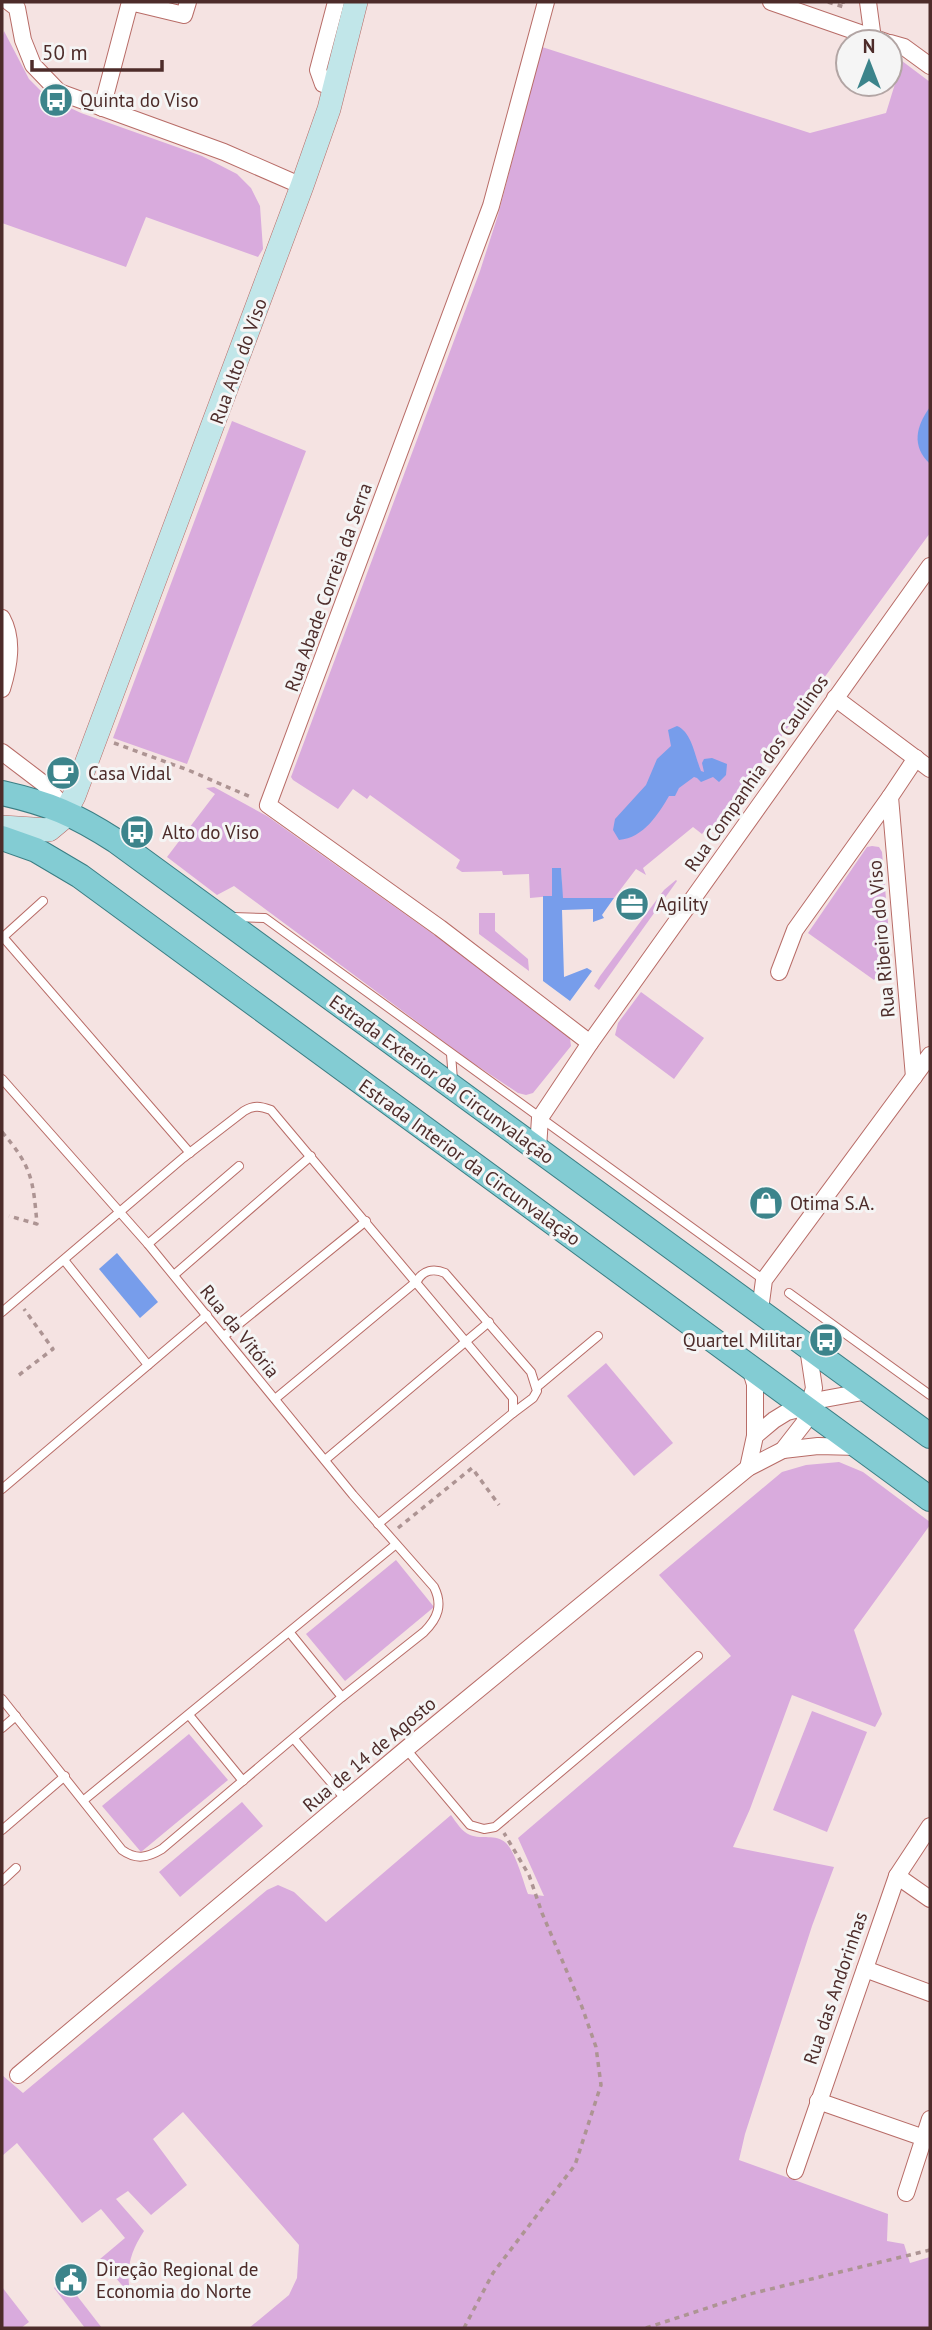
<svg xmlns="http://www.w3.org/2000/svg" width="932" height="2330" font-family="'PT Sans',sans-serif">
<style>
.green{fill:#d9abdd}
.water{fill:#779deb}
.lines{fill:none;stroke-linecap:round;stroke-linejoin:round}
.lane-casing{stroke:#b86c67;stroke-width:10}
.street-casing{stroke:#b86c67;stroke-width:18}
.secondary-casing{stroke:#b86c67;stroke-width:24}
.primary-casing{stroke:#3b7e84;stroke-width:26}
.path{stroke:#ad9493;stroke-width:3.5;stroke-dasharray:5 5;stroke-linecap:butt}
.lane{stroke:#fff;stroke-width:8}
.street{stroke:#fff;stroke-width:16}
.secondary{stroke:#c1e6e9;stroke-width:23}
.primary{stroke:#83ccd3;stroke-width:24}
.labels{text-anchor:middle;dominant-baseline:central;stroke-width:6;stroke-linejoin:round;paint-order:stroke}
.poi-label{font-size:19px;fill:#4d2c2a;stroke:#f5f5f5;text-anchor:start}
.street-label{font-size:19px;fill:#4d2c2a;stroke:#f5f5f5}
</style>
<rect width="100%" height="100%" fill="#f5e3e2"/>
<!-- green -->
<g class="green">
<path d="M4,31L29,79L47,97L81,113L202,156L237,174L251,188L260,206L263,249L258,257L146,217L126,267L2,223V40Z"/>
<path d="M542,47L810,133L886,113L902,61L930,82V533L712,831L707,828L702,834L693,827L643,868L646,875L636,869L614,898H562L561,868H552V896L530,898L529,874L503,875L502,871L462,872L456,868L460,860L370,795L367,799L353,789L338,809L293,780L291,777L480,271L498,215Z"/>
<path d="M232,421L306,451L187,764L113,738Z"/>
<path d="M214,787L267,816L513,991L567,1034L570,1038L571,1046L533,1093L526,1095L518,1093L470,1061L234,886L217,895L167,857L215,794L206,788Z"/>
<path d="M872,846L879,847L882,852L891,958L874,980L808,933L867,847Z"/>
<path d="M676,880L677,881L599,990L594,986L600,976L664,890Z"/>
<path d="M479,913H495V931L528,959L529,971L479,934Z"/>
<path d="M641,992L704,1038L674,1079L615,1035L618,1023Z"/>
<path d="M606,1363L673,1443L634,1476L567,1396Z"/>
<path d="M839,1462L863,1472L930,1522V1525L854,1630L882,1714L875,1727L792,1695L750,1809L733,1847L834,1867L812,1926L745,2134L739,2160L888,2214L887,2241L904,2244L910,2263L930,2257V2328H249L289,2295L297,2278L299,2245L183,2112L153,2139L187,2185L151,2215L128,2191L116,2199L144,2231C130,2252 125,2271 131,2296L100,2259L125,2238L101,2209L82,2223L17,2143L2,2156V2075L23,2093L267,1890L278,1885L294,1892L326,1922L451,1815C456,1822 462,1832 470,1835C482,1840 495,1833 506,1843C516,1853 523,1881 528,1894L544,1896L518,1838L731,1656L659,1575L782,1472L806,1465Z"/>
<path d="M396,1560L434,1607L345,1681L306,1634Z"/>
<path d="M812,1711L867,1732L827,1832L773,1810Z"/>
<path d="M189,1734L228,1780L141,1852L102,1806Z"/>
<path d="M242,1802L263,1826L180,1897L159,1872Z"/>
<path d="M64,2279L102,2328H85L54,2288Z"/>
<path d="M2,2287L29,2322L21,2328H2Z"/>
</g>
<!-- water -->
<g class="water">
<path d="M930,407V464C911,446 916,426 930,407Z"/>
<path d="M677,726C692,732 695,757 701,771L704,772L702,763L704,759L712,758L727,764L726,775L719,782L713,777L701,782L697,778L694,777L679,788L675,796H669C659,813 644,838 619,840L613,830L615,819L646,785L657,759L671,746L668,730Z"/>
<path d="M552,868H561L563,898H614L602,915L604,918L593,922V909L562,910L564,977L587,968L592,971L570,1001L543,981V896H552Z"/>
<path d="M117,1253L158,1302L140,1318L99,1269Z"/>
</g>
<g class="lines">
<!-- lane casing -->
<g class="lane-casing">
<g id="lane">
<path d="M233,917L265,918L764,1280"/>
<path d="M3,937L190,1153"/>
<path d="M2,938L43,901"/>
<path d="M451,1054L453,1080"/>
<path d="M2,1079L148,1244L353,1495L434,1587C443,1605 438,1618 424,1632L342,1697L162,1849C147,1858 136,1860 122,1850L2,1699"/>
<path d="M148,1244L239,1166"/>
<path d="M64,1260L148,1365"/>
<path d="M174,1275L311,1156"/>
<path d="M789,1293L930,1395"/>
<path d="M2,1312L183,1158L244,1111C254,1105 260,1106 271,1110L513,1398V1413L378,1524"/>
<path d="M224,1336L366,1221"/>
<path d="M537,1387L598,1336"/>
<path d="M275,1399L417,1281C423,1270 434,1268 445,1273L531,1372L537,1391L533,1398L513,1413"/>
<path d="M325,1460L489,1322"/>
<path d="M2,1489L207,1315"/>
<path d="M290,1633L342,1697"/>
<path d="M189,1715L243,1781"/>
<path d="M2,1728L16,1716"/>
<path d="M294,1739L346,1800"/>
<path d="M406,1749L470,1825L484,1829L495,1827L698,1656"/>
<path d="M84,1800L395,1545"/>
<path d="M2,1830L65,1776"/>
<path d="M2,1881L16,1868"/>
</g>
</g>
<!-- street casing -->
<g class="street-casing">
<g id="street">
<path d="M9,2L17,8L23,40L33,65L59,92L224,152L302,186"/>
<path d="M546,2L491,206L268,805L440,928L590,1043"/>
<path d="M771,2L886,42"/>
<path d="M868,2L873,39"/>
<path d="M890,43L904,47L930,66"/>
<path d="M335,88L323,84L318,70L336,2"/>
<path d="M102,108L130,2L184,15L188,2"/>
<path d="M2,618C14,640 9,666 2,689"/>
<path d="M835,698L930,769"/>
<path d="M2,752L44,784L67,811"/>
<path d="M779,972L795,930L890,797"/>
<path d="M914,1077L890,797L916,758"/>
<path d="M538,1148L540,1118L590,1043L930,566"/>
<path d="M760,1310L764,1280L930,1055"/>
<path d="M750,1368L755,1384V1436"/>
<path d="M783,1450L818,1446L858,1447"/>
<path d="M748,1468L755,1436L774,1420L787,1412L807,1407L819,1400L868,1391"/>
<path d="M897,1876L930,1899"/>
<path d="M865,1969L930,1993"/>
<path d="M18,2075L406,1749L748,1468L783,1450L804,1423L814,1388L808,1348"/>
<path d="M818,2101L930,2140"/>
<path d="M795,2171L897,1876L930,1826"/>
<path d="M906,2193L930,2119"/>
</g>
</g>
<!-- secondary casing -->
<g class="secondary-casing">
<path id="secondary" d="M2,827L49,830L61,820L74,796L302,186L329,109L356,2"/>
</g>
<!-- primary casing -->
<g class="primary-casing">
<g id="primary">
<path d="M2,793C50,804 74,814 116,841L930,1436"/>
<path d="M2,838L36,850L80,876L930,1499"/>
</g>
</g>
<!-- path -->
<g class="path">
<path d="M828,2L844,7L843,2"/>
<path d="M114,743L188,770L253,798"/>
<path d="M2,1132C32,1167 33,1179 37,1224L9,1216"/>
<path d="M19,1375L53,1349L24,1309"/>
<path d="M398,1528L472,1468L499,1505"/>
<path d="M464,2328L493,2273L575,2165L601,2085L596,2047L582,2007L542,1913L529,1875L504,1833"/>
<path d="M646,2328L750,2294L930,2250"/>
</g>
<!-- lane -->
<use href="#lane" class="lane"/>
<!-- street -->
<use href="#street" class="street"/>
<!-- secondary -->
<use href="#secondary" class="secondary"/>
<!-- primary -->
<use href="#primary" class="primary"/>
</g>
<!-- icons -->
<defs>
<g id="bus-disc" transform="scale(1.75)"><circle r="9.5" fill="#3c848b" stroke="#f5f5f5"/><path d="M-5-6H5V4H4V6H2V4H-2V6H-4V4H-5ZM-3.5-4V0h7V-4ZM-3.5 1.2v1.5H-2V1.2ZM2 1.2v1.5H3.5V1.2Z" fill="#fff"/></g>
<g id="cafe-disc" transform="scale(1.75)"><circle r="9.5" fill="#3c848b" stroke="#f5f5f5"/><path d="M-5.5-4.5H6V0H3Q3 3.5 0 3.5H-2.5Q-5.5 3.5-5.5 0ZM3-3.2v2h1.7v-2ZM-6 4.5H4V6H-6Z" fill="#fff"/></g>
<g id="office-disc" transform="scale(1.75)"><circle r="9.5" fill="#3c848b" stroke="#f5f5f5"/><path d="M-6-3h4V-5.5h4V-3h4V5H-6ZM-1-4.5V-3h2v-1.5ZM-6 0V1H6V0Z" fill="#fff"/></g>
<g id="shop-disc" transform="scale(1.75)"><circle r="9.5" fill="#3c848b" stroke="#f5f5f5"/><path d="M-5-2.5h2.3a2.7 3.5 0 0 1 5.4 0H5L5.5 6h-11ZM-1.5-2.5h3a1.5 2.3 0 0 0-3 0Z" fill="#fff"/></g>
<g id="civic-disc" transform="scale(1.75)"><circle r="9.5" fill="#3c848b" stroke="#f5f5f5"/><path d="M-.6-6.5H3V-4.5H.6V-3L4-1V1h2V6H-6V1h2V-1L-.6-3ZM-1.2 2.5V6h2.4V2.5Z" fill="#fff"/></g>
</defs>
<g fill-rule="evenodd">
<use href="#bus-disc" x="56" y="100"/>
<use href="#cafe-disc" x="63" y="773"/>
<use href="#bus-disc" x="137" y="832"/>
<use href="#office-disc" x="632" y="904"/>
<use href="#shop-disc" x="766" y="1203"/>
<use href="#bus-disc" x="826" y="1340"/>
<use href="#civic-disc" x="71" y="2280"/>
</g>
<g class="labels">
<!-- poi labels -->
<g class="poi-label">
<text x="80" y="100">Quinta do Viso</text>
<text x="88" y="773">Casa Vidal</text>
<text x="162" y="832">Alto do Viso</text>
<text x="656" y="904">Agility</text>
<text x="790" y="1203">Otima S.A.</text>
<text x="802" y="1340" text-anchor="end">Quartel Militar</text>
<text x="96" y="2269">Direção Regional de<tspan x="96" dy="22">Economia do Norte</tspan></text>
</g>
<!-- street labels -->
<g class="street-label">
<text transform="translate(238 361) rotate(-70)">Rua Alto do Viso</text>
<text transform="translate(328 587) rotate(-70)">Rua Abade Correia da Serra</text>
<text transform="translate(756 773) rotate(-55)">Rua Companhia dos Caulinos</text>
<text transform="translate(881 939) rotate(-95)">Rua Ribeiro do Viso</text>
<text transform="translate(442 1079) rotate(36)">Estrada Exterior da Circunvalação</text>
<text transform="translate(470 1162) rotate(36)">Estrada Interior da Circunvalação</text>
<text transform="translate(240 1331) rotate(51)">Rua da Vitória</text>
<text transform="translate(369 1754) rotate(-40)">Rua de 14 de Agosto</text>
<text transform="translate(835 1988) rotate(-71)">Rua das Andorinhas</text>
</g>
</g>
<!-- border -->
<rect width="932" height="2330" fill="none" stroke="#4d2c2a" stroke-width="7"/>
<!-- north arrow -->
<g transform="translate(869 63)"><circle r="33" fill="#f5f5f5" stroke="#b2a5a4" stroke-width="2"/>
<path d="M0-5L12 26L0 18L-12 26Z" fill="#3c848b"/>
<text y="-10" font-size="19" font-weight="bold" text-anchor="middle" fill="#4d2c2a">N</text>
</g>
<!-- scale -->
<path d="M32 60v10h130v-10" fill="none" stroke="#4d2c2a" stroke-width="3.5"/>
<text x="42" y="60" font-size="21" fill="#4d2c2a" stroke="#f5f5f5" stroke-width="5" paint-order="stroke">50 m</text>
</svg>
